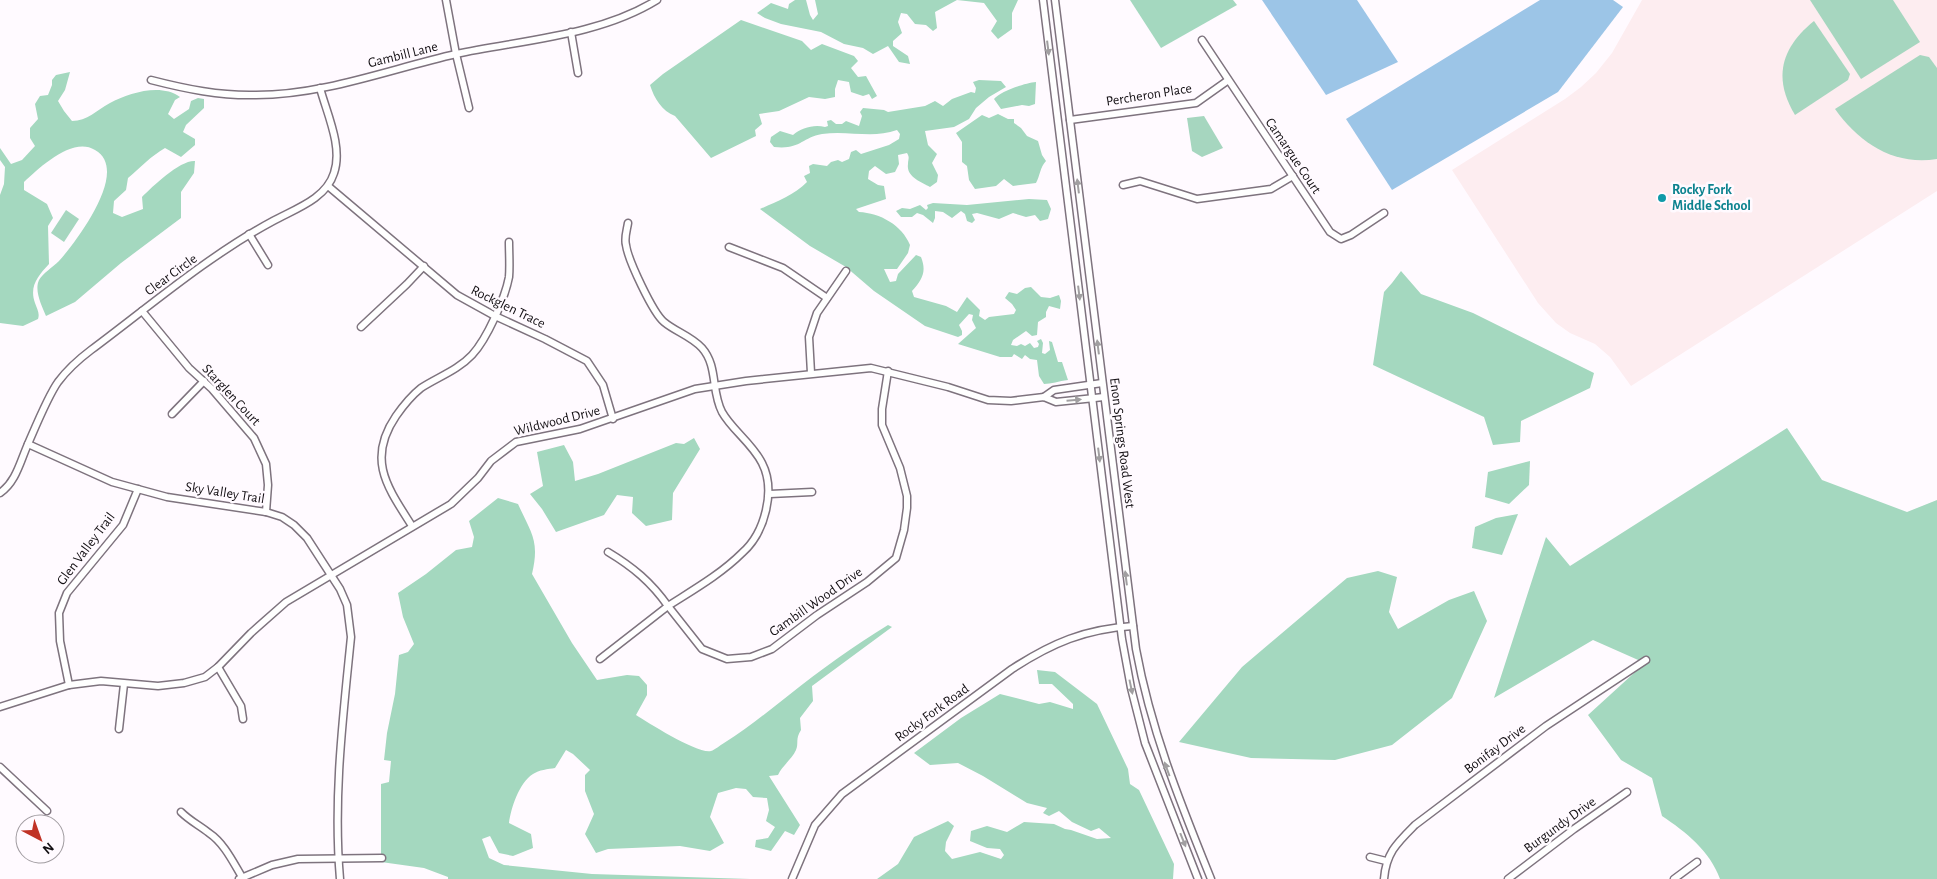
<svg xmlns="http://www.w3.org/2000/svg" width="1937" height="879" font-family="'Alegreya Sans',sans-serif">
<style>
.education{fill:#fdedf0}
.green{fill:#a6d6bf}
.forest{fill:#a4d8bf}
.water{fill:#9cc5e7}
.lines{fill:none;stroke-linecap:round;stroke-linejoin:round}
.minor-casing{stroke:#7e737e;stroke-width:9}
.minor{stroke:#fff;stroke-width:6}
.oneway{fill:#a19fa1}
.culture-dot{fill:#0f9aa8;stroke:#fffaff;stroke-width:2}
.labels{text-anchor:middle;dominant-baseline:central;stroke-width:5;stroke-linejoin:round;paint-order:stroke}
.street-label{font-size:14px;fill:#130f13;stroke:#fffaff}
.culture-label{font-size:14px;font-weight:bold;fill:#0d838f;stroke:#fffaff;text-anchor:start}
</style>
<rect width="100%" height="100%" fill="#fffaff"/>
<!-- education -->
<path class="education" d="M1642,0H1937V191L1631,386L1610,357L1595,344L1570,333L1556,323L1538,303L1452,170L1565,99L1581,87L1596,73L1612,53Z"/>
<!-- green -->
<g class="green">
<path d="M1810,0H1893L1920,42L1861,79Z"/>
<path d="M1814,21L1850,74L1848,80L1795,115C1772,77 1782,47 1814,21Z"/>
<path d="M1920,55L1929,57L1937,68V159C1894,166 1859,143 1835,109Z"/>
<path d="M1204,116L1223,148L1202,157L1192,151L1187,118Z"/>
<path d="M66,210L79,219L64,242L51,233Z"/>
</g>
<!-- forest -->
<g class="forest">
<path d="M795,0H806L810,15L813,20L818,14L815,0H1018L1012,13V29L998,39L991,31L997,21L984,3L957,0L935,12L937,28L933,31L926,25L915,24L907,14L901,13L898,22L902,33L893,41V46L908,56L910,64L899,62L888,46L873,54L863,48L844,44L821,32L781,24L765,18L757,13L771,3L788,9L789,4Z"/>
<path d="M1130,0H1233L1237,5L1161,48Z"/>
<path d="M741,20L802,41L811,50L822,44L854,56L858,61L851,68L858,77L866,76L877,96L872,99L869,94L863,96L851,92L849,82L838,80L835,89V97L825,99L809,97L779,111L759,114L762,124L755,130L756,136L711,158L675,116C662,111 654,98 650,85L663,74Z"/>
<path d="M70,72L65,90L58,101L64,111L72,121C87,121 97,110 110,103C129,93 161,83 180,97L175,100L168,114L174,119L189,109L191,101L198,98L204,99V108L186,125L183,132L195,139V145L181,157L165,148C151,156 140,168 128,178L126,190L114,201L113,213L122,217L143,209L142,197C153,186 180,160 195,161L194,173L181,192V218L121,263L75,302L46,316C42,306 34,291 39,280C43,273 53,267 59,261C76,242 107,199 107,172C107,163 104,155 95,150C73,136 40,167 24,182V190L47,204L53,218L48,226L49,264C38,276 29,286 35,303C37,309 40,313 38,319L23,326L0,323V195L4,184L5,167L0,160V148L11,164L22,160L35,146L30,138V128L38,119L35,104L40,96L48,95L52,85V80L56,75Z"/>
<path d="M979,80L1001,81L1006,87L989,97L976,108L969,119L954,127L925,131L928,145L937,154L932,163L938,175L937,182L930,187C921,182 906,177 908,164C908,159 910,158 907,153L898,155L899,164L895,172L886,174L875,166L869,171L868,179L878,185L884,186L886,199L856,209L859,212C880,213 902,225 910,245L908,253L897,269H884L890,282L896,281L898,274L916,255L921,257C927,272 922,280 912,291L914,297L946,306L957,312L967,297L980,310L979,316L985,320L989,317L1014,314L1016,310L1012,304L1005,298L1009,292L1017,294L1025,288L1031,287L1041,297L1050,298L1059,295L1061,301L1060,309L1049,306L1046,312V317L1038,322L1037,335L1032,336L1026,331L1013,340L1011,345L1017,346L1021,344L1025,346L1030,343L1034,348L1038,347L1039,344L1037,341L1041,339L1043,343L1042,353L1045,354L1050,350L1049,341L1052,342L1058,362H1062L1068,380C1059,381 1051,384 1044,384L1039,376L1037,360L1030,359L1025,355L1022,359L1014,354L1012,357H1000L958,344L976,328L972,320L973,315L969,314L959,325L962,331V335L958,337L925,326L874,291L846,267L810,246L760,209C776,202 794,195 807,182L804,176L810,173L809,166L813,164L827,166L831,162L838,160L842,162L849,159L851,152L856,150L861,154L889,145L899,139L900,134L897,130C872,139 848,130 822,134C801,138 800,150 774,147L770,142L771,137L780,131L793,135C801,128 814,124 825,127L828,126L827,121L831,120L836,124H842L846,121L859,126L862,116L860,112L863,108L884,110L888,112L925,106L935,101L943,106L952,99L971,92L975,93L976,88L973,82Z"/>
<path d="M1036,82L1035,104L1029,106L1022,105L1001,109L994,99C1001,91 1025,83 1036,82Z"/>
<path d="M998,114L1008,119H1014V123L1021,128L1027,136L1038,141L1042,155L1046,161C1040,167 1040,176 1036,183L1013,186L1004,179L996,186L975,189L969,180L967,166L962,162V142L956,133L982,115L989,118Z"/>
<path d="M1029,199L1047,200L1051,209L1048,219L1040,221L1035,215L1026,217L1013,213L999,219L977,213L972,214L975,220L972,223L967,221L965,214L961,211L952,218L943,212L935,211V218L933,223L923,215L917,213L912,217H901L896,211L902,208L910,209L920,205L926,210L928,208L927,205L933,203L967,205Z"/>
<path d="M1401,271L1421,294L1473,313L1594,373L1590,388L1521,421L1520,442L1493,445L1484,417L1373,365L1384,292L1392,283Z"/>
<path d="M1787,428L1822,480L1907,512L1937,500V879H1720C1710,851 1686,832 1662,816L1652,778L1621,760L1588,715L1645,663L1593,640L1494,698L1546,537L1570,566Z"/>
<path d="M694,438L700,449L673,493L672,520L646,526L632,513L633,497L617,495L604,515L556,532L542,509L530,494L543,486L537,452L564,445L573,462L575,481L598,474L676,443L684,444Z"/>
<path d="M1530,461L1529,485L1509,504L1485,497L1488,472Z"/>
<path d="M498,498L518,504C531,533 540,540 532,574L572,643L597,680L627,675L639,676L647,685V695L636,715C649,723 697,754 711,751C715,750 720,745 724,743C747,729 767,712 789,695C820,670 854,646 888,625L892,627L812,686L813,701L800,718L801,730C795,739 799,743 796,750C792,759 782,766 778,775L769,776L800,825L794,835L785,831L771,851L755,847L756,840L768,838L775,827L766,821L769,810L767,798L753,797L746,789L736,788L718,793L710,817L724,843L710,851L680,846L608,849L596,853L585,834L594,814L585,791V775L590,770L573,754L566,750L555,768C548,769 539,770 533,774C519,783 511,808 509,823L531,834L533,848L513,856L499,853L490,836L482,839L489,858L504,865L592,874L750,879H448V877L424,868L381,862V784L389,782L391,761L384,760L387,733L395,694L399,655L408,652L414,644L403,617L398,593L426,574L456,550L472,547L474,537L469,521Z"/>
<path d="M1518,514L1502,555L1472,548L1475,527L1496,518Z"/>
<path d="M1378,571L1397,577L1389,612L1398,629L1449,600L1474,591L1487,621L1452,698L1392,745L1335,760L1251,758L1179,742L1242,667L1347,578Z"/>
<path d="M1037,670L1055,672L1097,704L1128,769L1130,784L1139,790L1174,864L1173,879H877L898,864L914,837L948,821L954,826L946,842L945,851L952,859L980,852L1001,859L1004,855L1000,849L987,848L970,841L971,831L987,826L1007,832L1024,822L1054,824L1065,829L1071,830L1097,839L1111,838L1099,828L1091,831L1072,822L1059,811L1049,816L1043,813L1047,808L1027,803L983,776L958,763L930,765L914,753L961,718L1000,694L1039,704L1050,702L1073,709V704L1052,684H1039Z"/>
</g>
<!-- water -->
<g class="water">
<path d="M1262,0H1357L1398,62L1326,95Z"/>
<path d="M1540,0H1613L1623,7L1558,92L1392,190L1346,119Z"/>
</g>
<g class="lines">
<!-- minor casing -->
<g class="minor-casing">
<g id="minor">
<path d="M446,0L456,54L469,108"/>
<path d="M1043,0L1122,639L1131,688L1145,743L1198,879"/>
<path d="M1055,0L1136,649C1151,731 1180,802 1211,879"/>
<path d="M571,32L578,73"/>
<path d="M1202,40L1330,232L1341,239L1351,235L1384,213"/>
<path d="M151,80C186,89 220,96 256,95C324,95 390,69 456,54C522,40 599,36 657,0"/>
<path d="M1070,120L1196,103L1227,81"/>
<path d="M1123,185L1140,181L1197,199L1271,189L1293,176"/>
<path d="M328,186L457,295L495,316L545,339L587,361L603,385L613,419"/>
<path d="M628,223C627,230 624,238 626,245C628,260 653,313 664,322C676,332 691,336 702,348C718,366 711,391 722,412C732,430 752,443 762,463C776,490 765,533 742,553C721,574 693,590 668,606L702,649L727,659L751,657L772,649L817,615L867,582L896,558L904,530L907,508V496L900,468L882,425V409L888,371"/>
<path d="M249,234L268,265"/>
<path d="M729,247L783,268L827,298"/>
<path d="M142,311L189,368L212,389L254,438L266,464L268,485L266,512"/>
<path d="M361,327L407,284L424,266"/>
<path d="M811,373L809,337L817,313L846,271"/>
<path d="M1044,397L1054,390L1102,383"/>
<path d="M172,414L204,381"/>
<path d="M28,444L112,482L167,497L266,512L282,517L294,525L307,538L340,589L347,605L351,637C343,717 333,798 340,879"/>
<path d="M0,493C16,482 20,462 28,444C35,428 48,396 58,382C67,370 79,359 91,350C150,306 208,256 273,221C295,209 326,199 334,173C343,147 327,114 320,88"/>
<path d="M770,494L812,492"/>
<path d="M412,526C388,488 366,460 396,416C403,406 411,396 421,388C438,377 458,370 472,355C487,339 505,298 509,277C510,266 509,253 509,242"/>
<path d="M600,659L668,606C651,582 633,567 608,552"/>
<path d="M218,667L241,706L243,719"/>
<path d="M69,685L60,641L59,613L67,593L123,525L138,489"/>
<path d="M0,707L69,685L101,681L158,686L184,683L205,677L218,667L251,633L286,602L451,504L478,478L491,461L516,442L580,429L695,389L746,381L871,368L948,387L988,400L1011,401L1044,397L1056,402L1104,397"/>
<path d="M119,729L124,684"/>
<path d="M0,767L47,811"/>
<path d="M181,812C190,821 199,825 209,833C224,843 233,862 242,877"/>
<path d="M1370,857L1386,861"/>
<path d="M239,879L272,865L298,859L382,858"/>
<path d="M792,879L815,825L842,794L1012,669C1052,643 1085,629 1133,626"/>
<path d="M1384,879C1386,853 1397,843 1415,825L1546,726L1646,660"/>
<path d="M1508,879L1574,829L1627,792"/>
<path d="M1674,879L1697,862"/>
</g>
</g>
<!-- minor -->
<use href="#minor" class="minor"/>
</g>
<!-- one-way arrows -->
<defs><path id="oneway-solid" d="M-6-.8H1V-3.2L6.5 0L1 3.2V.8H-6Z" transform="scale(1.25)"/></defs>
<g class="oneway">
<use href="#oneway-solid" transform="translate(1048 48) rotate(83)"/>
<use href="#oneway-solid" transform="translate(1078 186) rotate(-97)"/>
<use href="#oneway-solid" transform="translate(1079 293) rotate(83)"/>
<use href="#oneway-solid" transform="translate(1098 347) rotate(-97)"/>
<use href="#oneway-solid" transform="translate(1074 400) rotate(-5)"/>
<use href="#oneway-solid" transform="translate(1099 455) rotate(83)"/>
<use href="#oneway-solid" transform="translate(1126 578) rotate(-97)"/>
<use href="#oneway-solid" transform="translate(1131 687) rotate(78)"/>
<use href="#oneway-solid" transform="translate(1167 769) rotate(-110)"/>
<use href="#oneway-solid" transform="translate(1183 840) rotate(68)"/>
</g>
<!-- markers -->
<circle class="culture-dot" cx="1662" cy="198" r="5"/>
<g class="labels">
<!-- street labels -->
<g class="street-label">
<text transform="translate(403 55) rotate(-14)">Gambill Lane</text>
<text transform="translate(1149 95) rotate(-9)">Percheron Place</text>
<text transform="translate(1293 156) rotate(56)">Camargue Court</text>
<text transform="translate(171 275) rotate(-36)">Clear Circle</text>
<text transform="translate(508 307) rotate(26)">Rockglen Trace</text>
<text transform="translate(231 395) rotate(47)">Starglen Court</text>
<text transform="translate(557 421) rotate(-14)">Wildwood Drive</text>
<text transform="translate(1122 443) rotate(83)">Enon Springs Road West</text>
<text transform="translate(225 493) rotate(9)">Sky Valley Trail</text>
<text transform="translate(86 549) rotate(-53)">Glen Valley Trail</text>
<text transform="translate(816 602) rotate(-35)">Gambill Wood Drive</text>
<text transform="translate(932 713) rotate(-36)">Rocky Fork Road</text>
<text transform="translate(1495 749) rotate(-37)">Bonifay Drive</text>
<text transform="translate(1560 825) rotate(-36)">Burgundy Drive</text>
</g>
<!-- culture labels -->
<g class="culture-label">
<text x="1672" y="190">Rocky Fork<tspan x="1672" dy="16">Middle School</tspan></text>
</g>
</g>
<!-- north arrow -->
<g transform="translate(40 839) rotate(139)"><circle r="24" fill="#fffaff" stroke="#a19ca1"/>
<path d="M0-4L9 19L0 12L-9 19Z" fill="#c03326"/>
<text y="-8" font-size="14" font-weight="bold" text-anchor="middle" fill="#130f13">N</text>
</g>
</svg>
